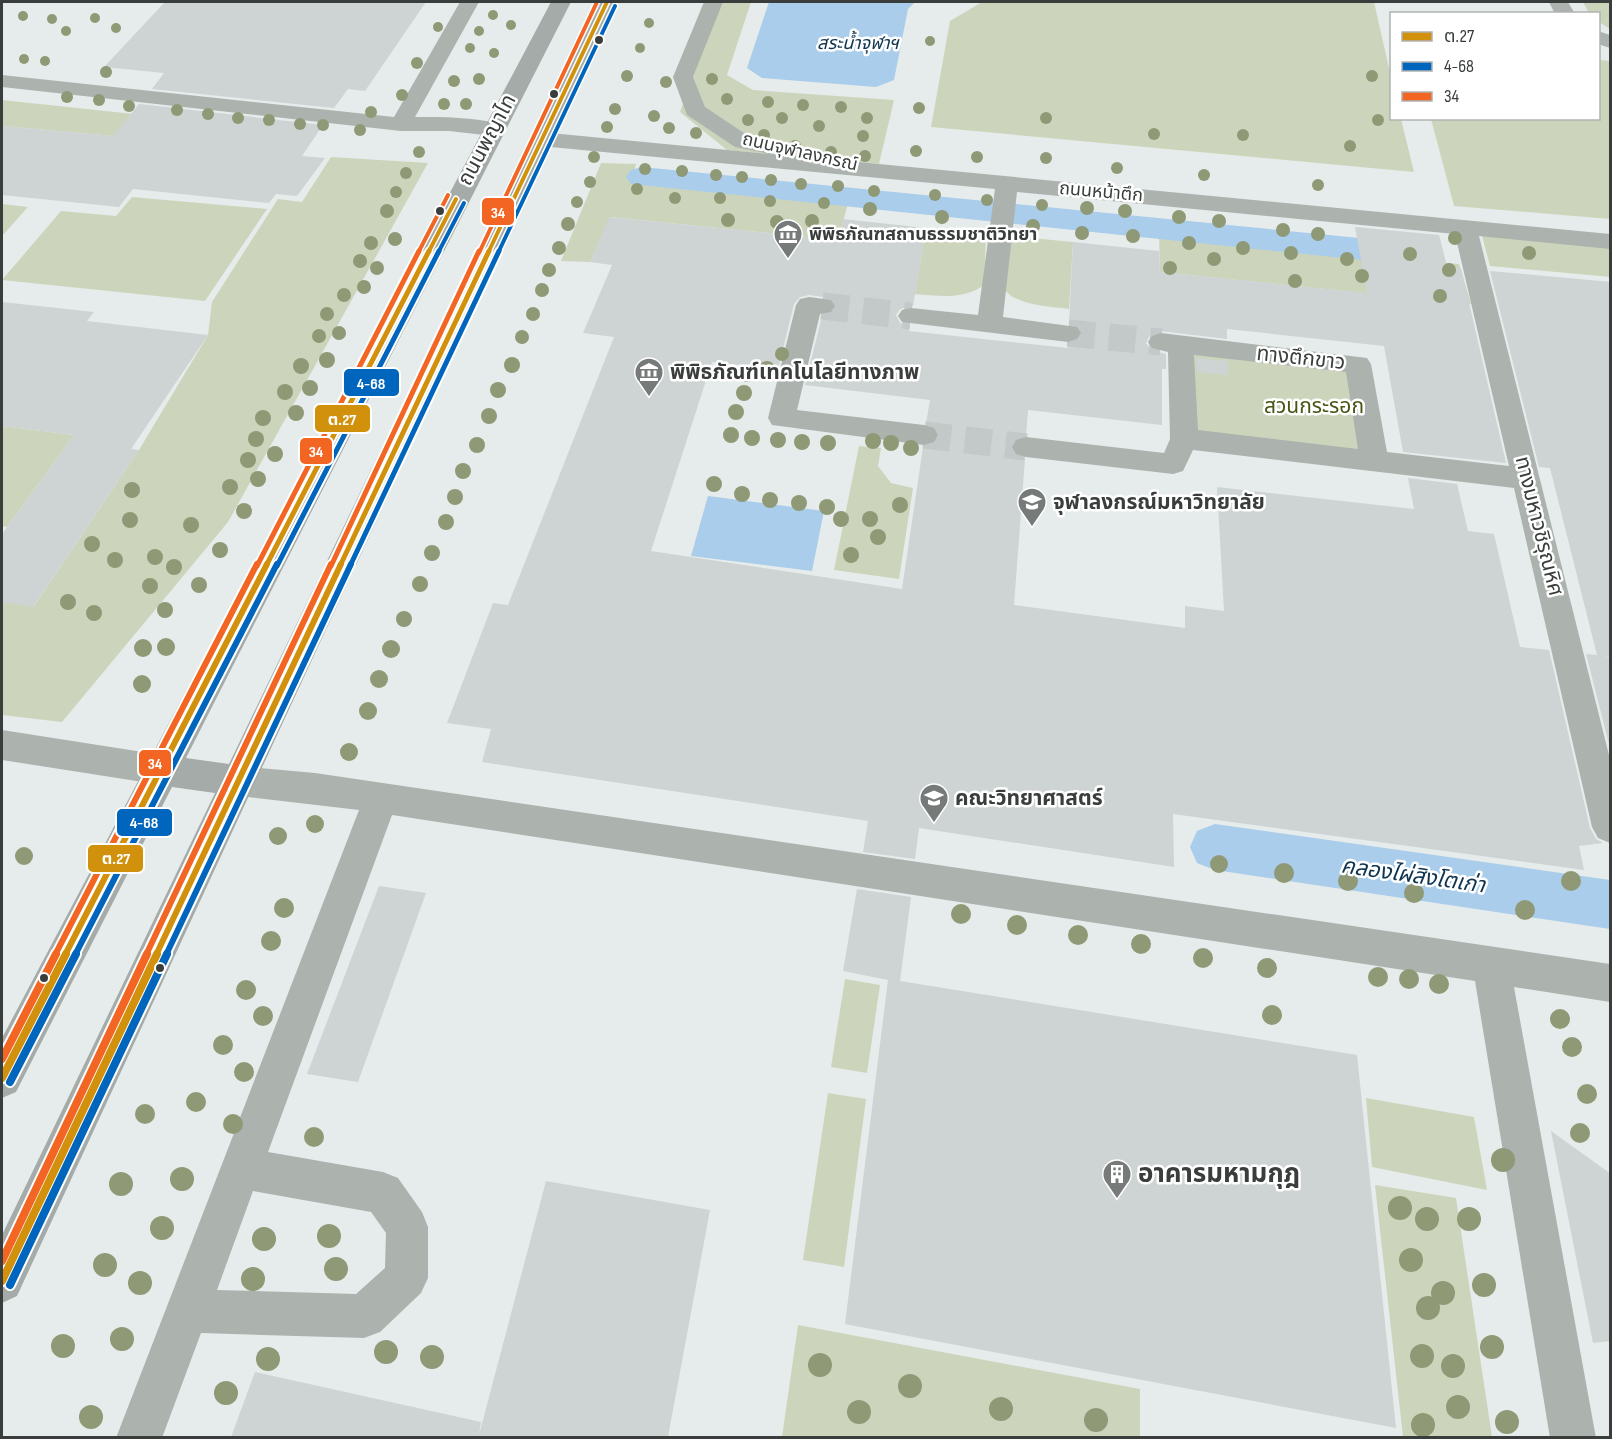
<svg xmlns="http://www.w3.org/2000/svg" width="1612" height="1439" font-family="'Sofia Sans Condensed','Noto Sans Thai',sans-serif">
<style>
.green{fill:#ccd5bb}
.water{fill:#a9cdea}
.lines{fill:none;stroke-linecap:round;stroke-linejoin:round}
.canal{fill:#a9cdea;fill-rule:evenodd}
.building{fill:#ced3d3;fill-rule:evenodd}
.minor-tunnel{stroke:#c3c9c8;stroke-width:27;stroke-dasharray:27 14;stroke-linecap:butt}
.minor{fill:#acb3af;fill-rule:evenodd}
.major{fill:#a4aba8;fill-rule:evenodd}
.bus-1-far3-casing{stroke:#fff;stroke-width:7}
.bus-1-far2-casing{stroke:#fff;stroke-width:9}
.bus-1-far1-casing{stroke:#fff;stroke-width:10}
.bus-1-casing{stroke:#fff;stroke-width:12}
.bus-2-far3-casing{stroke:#fff;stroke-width:7}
.bus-2-far2-casing{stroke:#fff;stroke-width:9}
.bus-2-far1-casing{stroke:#fff;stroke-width:10}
.bus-2-casing{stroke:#fff;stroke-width:12}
.bus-3-far3-casing{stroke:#fff;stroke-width:7}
.bus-3-far2-casing{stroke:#fff;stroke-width:9}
.bus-3-far1-casing{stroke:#fff;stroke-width:10}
.bus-3-casing{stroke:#fff;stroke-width:12}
.bus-1-far3{stroke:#d1910c;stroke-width:4}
.bus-1-far2{stroke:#d1910c;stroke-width:5}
.bus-1-far1{stroke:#d1910c;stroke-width:6}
.bus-1{stroke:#d1910c;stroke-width:8}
.bus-2-far3{stroke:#0065bd;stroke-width:4}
.bus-2-far2{stroke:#0065bd;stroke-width:5}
.bus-2-far1{stroke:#0065bd;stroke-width:6}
.bus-2{stroke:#0065bd;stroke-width:8}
.bus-3-far3{stroke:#f26522;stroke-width:4}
.bus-3-far2{stroke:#f26522;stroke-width:5}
.bus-3-far1{stroke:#f26522;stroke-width:6}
.bus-3{stroke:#f26522;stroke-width:8}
.tree{fill:#8f9976}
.bus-dot{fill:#393e3d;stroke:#fff;stroke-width:2}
.labels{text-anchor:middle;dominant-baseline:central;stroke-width:5;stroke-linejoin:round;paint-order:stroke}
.far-water-label{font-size:18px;font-style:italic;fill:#0f3551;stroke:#fff}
.far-street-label{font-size:18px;fill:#393e3d;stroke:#fff}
.far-poi-label{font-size:18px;font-weight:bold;fill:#393e3d;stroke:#fff;text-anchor:start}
.street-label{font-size:21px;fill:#393e3d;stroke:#fff}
.poi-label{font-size:21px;font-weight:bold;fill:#393e3d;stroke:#fff;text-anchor:start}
.park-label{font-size:21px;fill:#485517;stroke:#fff}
.water-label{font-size:22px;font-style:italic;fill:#0f3551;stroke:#fff}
.near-poi-label{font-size:26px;font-weight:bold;fill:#393e3d;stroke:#fff;text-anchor:start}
.line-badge{stroke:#fff;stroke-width:2}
.badge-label{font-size:16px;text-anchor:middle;font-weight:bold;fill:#fff}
</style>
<rect width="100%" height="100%" fill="#e6eceb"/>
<!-- green -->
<g class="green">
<path d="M721,2H751L727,75L753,90L894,100L879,164L727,150L680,112Z"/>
<path d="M982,2H1374L1391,77L1392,118L1401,119L1414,172L931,127L950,21Z"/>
<path d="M1583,2H1610V29L1599,22L1598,14L1589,13Z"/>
<path d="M1599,60L1610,61V219L1454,206L1431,119L1598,118Z"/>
<path d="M2,100L181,119L113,136L2,126Z"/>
<path d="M331,157L428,163L228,522L62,722L2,715V602L34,606L139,450L208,335L212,302L278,199L302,202Z"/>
<path d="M601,163L636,164L632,179L848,203L838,240L610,217L590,262L561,261Z"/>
<path d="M132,197L267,209L205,301L2,280L61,211L116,216Z"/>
<path d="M2,204L28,207L2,236Z"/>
<path d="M926,228L978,231L986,236L984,285C963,300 940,296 915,294Z"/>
<path d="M1481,232L1610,245V277L1490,266Z"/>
<path d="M1159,234L1459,264L1471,304L1160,272Z"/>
<path d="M1011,236L1073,242L1069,309C1053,307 1004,305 1003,283C1002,269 1009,251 1011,236Z"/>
<path d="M1181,344L1358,364L1374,461L1184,439Z"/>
<path d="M2,426L74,435L7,527L2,526Z"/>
<path d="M859,446L881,448L878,466L891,483L913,488L899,579L834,570Z"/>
<path d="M845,979L880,985L867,1073L831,1067Z"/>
<path d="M828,1093L866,1099L844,1267L803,1260Z"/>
<path d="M1366,1098L1474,1117L1487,1190L1372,1167Z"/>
<path d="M1375,1185L1456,1198L1492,1437H1403Z"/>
<path d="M798,1325L1140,1389V1437H782Z"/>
</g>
<!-- water -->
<g class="water">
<path d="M769,2H915L908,9L894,80L876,87L762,78L747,68Z"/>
<path d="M708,496L824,511L812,571L691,556Z"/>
</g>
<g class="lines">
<!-- canal -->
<g class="canal">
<path d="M642,167L1410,243L1422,246L1427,254L1422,262L1410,265L631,184L626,177L631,170Z"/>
<path d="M1215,824L1610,880V929L1215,870L1197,863L1190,847L1197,831Z"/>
</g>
</g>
<!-- building -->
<g class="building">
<path d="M165,2H426L365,91L348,89L334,108L152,89L164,73L104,67Z"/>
<path d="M139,104L323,125L302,156L325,158L297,196L276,194L269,203L133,189L119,207L2,195V126L113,136Z"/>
<path d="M609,217L838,240L843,219L926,228L913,306L900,309L896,315L900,323L910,325L909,331L1068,348V344L1078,341L1083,334L1079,326L1069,324L1073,242L1159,251L1160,272L1367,293L1355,227L1439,235L1447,266L1461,268L1506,463L1403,452L1384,346L1227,329V339L1160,331L1150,335L1146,343L1151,350L1166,354V369H1162V425L1028,410L1026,435L1015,438L1010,446L1014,455L1025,459L1014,605L1185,628V606L1224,611L1217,487L1414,509L1408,478L1457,484L1468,531L1494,534L1520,647L1549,650L1590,828L1596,839L1603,843L1579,846L1584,870L1173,814L1174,867L919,828L915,859L863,852L868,821L482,762L491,729L447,723L493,603L508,605L614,337L583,333L612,265L590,262ZM809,295L831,298L837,307L831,314L822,316L805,385L930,400L926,423L936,427L940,436L935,444L923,447L902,589L651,551L712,362L778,369L794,304L800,297Z"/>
<path d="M1490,271L1611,282V656H1605L1611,657V752L1586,654L1597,655L1550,468L1539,467Z"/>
<path d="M2,302L94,312L87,321L208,335L131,449L139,450L33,607L2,602V534L74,435L2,426Z"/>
<path d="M1196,358L1228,361V375L1197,372Z"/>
<path d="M379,886L426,893L358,1082L307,1074Z"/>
<path d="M857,889L911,897L900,981L1357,1055L1396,1428L845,1324L888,980L843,971Z"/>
<path d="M1551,1131L1611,1174V1341L1593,1343Z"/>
<path d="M546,1181L710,1210L668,1437H231L255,1372L481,1422L479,1435Z"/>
</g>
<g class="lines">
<!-- minor-tunnel -->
<g class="minor-tunnel">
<path d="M822,306L911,316"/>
<path d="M1068,333L1161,342"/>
<path d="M924,435L1026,447"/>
</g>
<!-- minor -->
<g class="minor">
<path d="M460,2H479L415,117C444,117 473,117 501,124L504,129L501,134L493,136L449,131H401L2,87V75L394,117Z"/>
<path d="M704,2H723L693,77L705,107L750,137L781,143L784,148L781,153L774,154L1610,234V249L1479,236L1610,759V843L1598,838L1592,827L1514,488L1193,450L1183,471L1173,474L1026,457L1016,454L1012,447L1016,440L1026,437L1164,453L1170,439L1168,352L1152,348L1148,342L1152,336L1161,333L1367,358L1371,364L1387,452L1509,466L1455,234L1017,192L1003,317L1077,327L1081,333L1077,339L1068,342L902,322L898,316L902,310L911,308L978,315L995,189L540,146L532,144L529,139L532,134L540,132L770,154L735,147L687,115L673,77ZM1194,355L1346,372L1358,449L1198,430Z"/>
<path d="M1549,2H1568L1575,14H1555Z"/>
<path d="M1598,31L1610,35V48L1598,44Z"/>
<path d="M809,297L831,300L835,306L831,312L820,314L797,410L924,425L934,428L938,435L934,442L924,445L772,425L768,418L796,305L800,299Z"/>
<path d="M2,730L162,755L174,759L179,770L174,781L162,785L2,760Z"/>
<path d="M239,766L315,773L1610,964V1002L1514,987L1596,1438H1550L1475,981L392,815L268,1152L383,1172L398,1178L422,1212L428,1227V1278L421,1293L380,1332L364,1338L201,1333L162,1438H116L359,810L239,796L227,792L222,781L227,770ZM253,1191L371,1212L386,1233L385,1268L356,1294L217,1290Z"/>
</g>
<!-- major -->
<path class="major" d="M551,2H571L186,758L229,764L597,2H617L17,1296L2,1303V1235L215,793L172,787L16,1092L2,1098V1038Z"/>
<!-- bus-1-far3 casing -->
<g class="bus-1-far3-casing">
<g id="bus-1-far3">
<path d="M428,253L456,199"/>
<path d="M488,253L607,2"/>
</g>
</g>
<!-- bus-1-far2 casing -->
<g class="bus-1-far2-casing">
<g id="bus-1-far2">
<path d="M266,566L429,251"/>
<path d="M340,566L489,251"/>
</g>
</g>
<!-- bus-1-far1 casing -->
<g class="bus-1-far1-casing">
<g id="bus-1-far1">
<path d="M65,955L267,564"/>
<path d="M156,955L341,564"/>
</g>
</g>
<!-- bus-1 casing -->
<g class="bus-1-casing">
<g id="bus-1">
<path d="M2,1078L66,954"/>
<path d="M2,1281L157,954"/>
</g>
</g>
<!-- bus-2-far3 casing -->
<g class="bus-2-far3-casing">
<g id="bus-2-far3">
<path d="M438,253L464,203"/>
<path d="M498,253L615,6"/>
</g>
</g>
<!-- bus-2-far2 casing -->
<g class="bus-2-far2-casing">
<g id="bus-2-far2">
<path d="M277,566L439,251"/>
<path d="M350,566L499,251"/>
</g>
</g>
<!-- bus-2-far1 casing -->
<g class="bus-2-far1-casing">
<g id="bus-2-far1">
<path d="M75,955L277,564"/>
<path d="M166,955L351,564"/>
</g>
</g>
<!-- bus-2 casing -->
<g class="bus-2-casing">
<g id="bus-2">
<path d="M10,1082L76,954"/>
<path d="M10,1285L167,954"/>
</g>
</g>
<!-- bus-3-far3 casing -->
<g class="bus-3-far3-casing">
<g id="bus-3-far3">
<path d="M418,253L448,195"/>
<path d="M479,253L597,2"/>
</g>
</g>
<!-- bus-3-far2 casing -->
<g class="bus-3-far2-casing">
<g id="bus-3-far2">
<path d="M257,566L419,251"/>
<path d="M331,566L479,251"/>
</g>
</g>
<!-- bus-3-far1 casing -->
<g class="bus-3-far1-casing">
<g id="bus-3-far1">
<path d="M55,955L257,564"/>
<path d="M146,955L331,564"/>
</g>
</g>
<!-- bus-3 casing -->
<g class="bus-3-casing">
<g id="bus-3">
<path d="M2,1059L56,954"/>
<path d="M2,1261L147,954"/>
</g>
</g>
<!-- bus-1-far3 -->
<use href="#bus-1-far3" class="bus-1-far3"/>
<!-- bus-1-far2 -->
<use href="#bus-1-far2" class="bus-1-far2"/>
<!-- bus-1-far1 -->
<use href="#bus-1-far1" class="bus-1-far1"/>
<!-- bus-1 -->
<use href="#bus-1" class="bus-1"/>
<!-- bus-2-far3 -->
<use href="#bus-2-far3" class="bus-2-far3"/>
<!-- bus-2-far2 -->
<use href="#bus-2-far2" class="bus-2-far2"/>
<!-- bus-2-far1 -->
<use href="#bus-2-far1" class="bus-2-far1"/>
<!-- bus-2 -->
<use href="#bus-2" class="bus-2"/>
<!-- bus-3-far3 -->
<use href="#bus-3-far3" class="bus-3-far3"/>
<!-- bus-3-far2 -->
<use href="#bus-3-far2" class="bus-3-far2"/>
<!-- bus-3-far1 -->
<use href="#bus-3-far1" class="bus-3-far1"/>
<!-- bus-3 -->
<use href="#bus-3" class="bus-3"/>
</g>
<!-- trees -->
<g class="tree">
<circle cx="493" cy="15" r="5"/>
<circle cx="23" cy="16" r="5"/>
<circle cx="95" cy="18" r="5"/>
<circle cx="52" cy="19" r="5"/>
<circle cx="649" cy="23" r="5"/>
<circle cx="511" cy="25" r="5"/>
<circle cx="438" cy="27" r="5"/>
<circle cx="116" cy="28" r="5"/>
<circle cx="66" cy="31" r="5"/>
<circle cx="479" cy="31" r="5"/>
<circle cx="930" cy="41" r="5"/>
<circle cx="470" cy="48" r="5"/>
<circle cx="640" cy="48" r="5"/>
<circle cx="494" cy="53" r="5"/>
<circle cx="24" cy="59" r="5"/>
<circle cx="45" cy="61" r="5"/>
<circle cx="417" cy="63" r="6"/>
<circle cx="106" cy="72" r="6"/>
<circle cx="627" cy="76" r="6"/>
<circle cx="1372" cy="76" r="6"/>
<circle cx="479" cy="79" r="6"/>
<circle cx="712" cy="79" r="6"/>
<circle cx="454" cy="81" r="6"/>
<circle cx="666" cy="82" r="6"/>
<circle cx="402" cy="95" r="6"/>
<circle cx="67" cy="97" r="6"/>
<circle cx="727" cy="99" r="6"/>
<circle cx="99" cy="100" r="6"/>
<circle cx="768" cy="102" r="6"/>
<circle cx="444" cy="104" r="6"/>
<circle cx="466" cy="104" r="6"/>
<circle cx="803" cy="105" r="6"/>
<circle cx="129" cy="106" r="6"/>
<circle cx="841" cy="107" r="6"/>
<circle cx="919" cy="108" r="6"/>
<circle cx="615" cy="109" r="6"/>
<circle cx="177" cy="110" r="6"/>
<circle cx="371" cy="112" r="6"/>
<circle cx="208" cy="114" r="6"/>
<circle cx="654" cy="116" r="6"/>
<circle cx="238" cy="118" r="6"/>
<circle cx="782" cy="118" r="6"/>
<circle cx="867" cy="118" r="6"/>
<circle cx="1046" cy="118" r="6"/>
<circle cx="269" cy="120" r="6"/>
<circle cx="748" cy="120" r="6"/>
<circle cx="1378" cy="120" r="6"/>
<circle cx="300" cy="124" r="6"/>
<circle cx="323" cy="125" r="6"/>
<circle cx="819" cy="126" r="6"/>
<circle cx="607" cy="127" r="6"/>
<circle cx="669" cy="128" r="6"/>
<circle cx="360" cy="130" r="6"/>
<circle cx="696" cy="133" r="6"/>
<circle cx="1154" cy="134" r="6"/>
<circle cx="764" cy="135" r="6"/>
<circle cx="1243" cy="135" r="6"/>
<circle cx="863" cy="136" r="6"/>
<circle cx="795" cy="146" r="6"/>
<circle cx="1350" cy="146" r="6"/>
<circle cx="916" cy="151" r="6"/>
<circle cx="419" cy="152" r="6"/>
<circle cx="831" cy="152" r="6"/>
<circle cx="865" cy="156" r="6"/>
<circle cx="594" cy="157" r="6"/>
<circle cx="977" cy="157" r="6"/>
<circle cx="1046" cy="158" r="6"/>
<circle cx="1117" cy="168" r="6"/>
<circle cx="645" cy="169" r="6"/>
<circle cx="682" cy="171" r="6"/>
<circle cx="406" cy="173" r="6"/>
<circle cx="716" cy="175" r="6"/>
<circle cx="1204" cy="175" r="6"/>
<circle cx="742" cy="177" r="6"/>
<circle cx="771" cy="180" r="6"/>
<circle cx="590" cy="182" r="6"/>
<circle cx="801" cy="184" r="6"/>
<circle cx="1318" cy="185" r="6"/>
<circle cx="838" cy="186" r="6"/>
<circle cx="637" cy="189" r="6"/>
<circle cx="874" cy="191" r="6"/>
<circle cx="396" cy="192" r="6"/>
<circle cx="935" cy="195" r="6"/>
<circle cx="675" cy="198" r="6"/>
<circle cx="720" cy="198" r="6"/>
<circle cx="987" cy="200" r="6"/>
<circle cx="770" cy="201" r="6"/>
<circle cx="577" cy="202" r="6"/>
<circle cx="824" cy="203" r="6"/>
<circle cx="1042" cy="205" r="6"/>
<circle cx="1087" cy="208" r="7"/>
<circle cx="870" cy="209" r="7"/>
<circle cx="387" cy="211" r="7"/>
<circle cx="1125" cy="211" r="7"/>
<circle cx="942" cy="217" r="7"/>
<circle cx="1179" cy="217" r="7"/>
<circle cx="728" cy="220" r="7"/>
<circle cx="812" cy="221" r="7"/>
<circle cx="1219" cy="221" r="7"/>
<circle cx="777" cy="222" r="7"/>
<circle cx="568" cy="224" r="7"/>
<circle cx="1033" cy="226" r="7"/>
<circle cx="1283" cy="230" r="7"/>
<circle cx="1082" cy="233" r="7"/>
<circle cx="1318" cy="234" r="7"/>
<circle cx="1133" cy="236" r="7"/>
<circle cx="1455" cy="238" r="7"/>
<circle cx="395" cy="239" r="7"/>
<circle cx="371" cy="243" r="7"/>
<circle cx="1189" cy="243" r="7"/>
<circle cx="559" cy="248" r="7"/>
<circle cx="1243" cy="248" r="7"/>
<circle cx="1291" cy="253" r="7"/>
<circle cx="1529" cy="253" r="7"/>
<circle cx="1410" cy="254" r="7"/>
<circle cx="1214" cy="259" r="7"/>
<circle cx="1347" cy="259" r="7"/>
<circle cx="360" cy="261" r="7"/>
<circle cx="377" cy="268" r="7"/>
<circle cx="1170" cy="268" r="7"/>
<circle cx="549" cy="270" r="7"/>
<circle cx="1449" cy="270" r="7"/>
<circle cx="1362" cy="276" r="7"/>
<circle cx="1295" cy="281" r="7"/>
<circle cx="364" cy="287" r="7"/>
<circle cx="542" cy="290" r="7"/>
<circle cx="344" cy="295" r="7"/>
<circle cx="1440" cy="296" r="7"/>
<circle cx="327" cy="314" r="7"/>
<circle cx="533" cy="314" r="7"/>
<circle cx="339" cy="333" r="7"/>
<circle cx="319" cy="336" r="7"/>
<circle cx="522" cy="337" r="7"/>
<circle cx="782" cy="354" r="7"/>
<circle cx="327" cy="360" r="8"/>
<circle cx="512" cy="365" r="8"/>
<circle cx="301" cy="366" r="8"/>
<circle cx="767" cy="369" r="8"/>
<circle cx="747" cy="374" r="8"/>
<circle cx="310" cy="388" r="8"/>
<circle cx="498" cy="390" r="8"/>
<circle cx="285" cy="392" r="8"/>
<circle cx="744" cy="393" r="8"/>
<circle cx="736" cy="412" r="8"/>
<circle cx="296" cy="413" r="8"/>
<circle cx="489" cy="416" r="8"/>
<circle cx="263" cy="418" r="8"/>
<circle cx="731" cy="435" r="8"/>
<circle cx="752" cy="438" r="8"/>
<circle cx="256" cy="439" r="8"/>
<circle cx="778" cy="440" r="8"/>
<circle cx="873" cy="441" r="8"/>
<circle cx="802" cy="442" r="8"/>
<circle cx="828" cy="443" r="8"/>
<circle cx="891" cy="443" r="8"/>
<circle cx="477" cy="445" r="8"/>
<circle cx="911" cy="448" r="8"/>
<circle cx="275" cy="454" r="8"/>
<circle cx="248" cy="460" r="8"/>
<circle cx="463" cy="471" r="8"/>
<circle cx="258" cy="479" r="8"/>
<circle cx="714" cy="484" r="8"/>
<circle cx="230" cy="487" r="8"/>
<circle cx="132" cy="490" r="8"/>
<circle cx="742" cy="494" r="8"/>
<circle cx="455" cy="497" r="8"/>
<circle cx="770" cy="500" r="8"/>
<circle cx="799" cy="503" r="8"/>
<circle cx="900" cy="505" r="8"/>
<circle cx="827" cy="507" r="8"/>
<circle cx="244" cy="511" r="8"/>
<circle cx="841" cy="519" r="8"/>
<circle cx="870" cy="519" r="8"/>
<circle cx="130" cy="520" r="8"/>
<circle cx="446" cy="522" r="8"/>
<circle cx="191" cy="525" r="8"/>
<circle cx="878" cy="537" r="8"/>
<circle cx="92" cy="544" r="8"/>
<circle cx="220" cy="550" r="8"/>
<circle cx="432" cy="553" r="8"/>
<circle cx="851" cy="555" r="8"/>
<circle cx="155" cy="557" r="8"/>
<circle cx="115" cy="560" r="8"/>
<circle cx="174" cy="567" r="8"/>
<circle cx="420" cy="584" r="8"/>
<circle cx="199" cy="585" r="8"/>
<circle cx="150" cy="586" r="8"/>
<circle cx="68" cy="602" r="8"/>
<circle cx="165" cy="610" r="8"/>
<circle cx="94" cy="613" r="8"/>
<circle cx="404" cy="619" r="8"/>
<circle cx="166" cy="647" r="9"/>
<circle cx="143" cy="648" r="9"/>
<circle cx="391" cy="649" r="9"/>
<circle cx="379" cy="679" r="9"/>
<circle cx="142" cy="684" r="9"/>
<circle cx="368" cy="711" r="9"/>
<circle cx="349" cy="752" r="9"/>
<circle cx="315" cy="824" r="9"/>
<circle cx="278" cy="836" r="9"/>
<circle cx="24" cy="856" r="9"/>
<circle cx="1219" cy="864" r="9"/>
<circle cx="1284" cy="873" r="10"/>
<circle cx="1348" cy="881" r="10"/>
<circle cx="1571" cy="881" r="10"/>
<circle cx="1414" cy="893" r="10"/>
<circle cx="284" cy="908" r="10"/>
<circle cx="1525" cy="910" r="10"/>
<circle cx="961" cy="914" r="10"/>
<circle cx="1017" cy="925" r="10"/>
<circle cx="1078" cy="935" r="10"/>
<circle cx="271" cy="941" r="10"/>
<circle cx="1141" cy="944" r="10"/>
<circle cx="1203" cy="958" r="10"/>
<circle cx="1267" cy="968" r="10"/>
<circle cx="1378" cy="977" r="10"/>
<circle cx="1409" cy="979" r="10"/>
<circle cx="1439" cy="984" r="10"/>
<circle cx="246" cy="990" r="10"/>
<circle cx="1272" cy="1015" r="10"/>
<circle cx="263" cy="1016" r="10"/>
<circle cx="1560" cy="1019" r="10"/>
<circle cx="223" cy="1045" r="10"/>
<circle cx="1572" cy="1047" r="10"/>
<circle cx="244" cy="1072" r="10"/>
<circle cx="1587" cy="1094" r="10"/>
<circle cx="196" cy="1102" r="10"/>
<circle cx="145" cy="1114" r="10"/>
<circle cx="233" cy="1124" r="10"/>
<circle cx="1580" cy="1133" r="10"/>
<circle cx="314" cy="1137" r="10"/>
<circle cx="1503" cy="1160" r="12"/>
<circle cx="182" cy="1179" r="12"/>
<circle cx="121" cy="1184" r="12"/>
<circle cx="1400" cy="1208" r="12"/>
<circle cx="1427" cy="1219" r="12"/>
<circle cx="1469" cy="1219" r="12"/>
<circle cx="162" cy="1228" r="12"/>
<circle cx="329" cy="1236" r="12"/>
<circle cx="264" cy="1239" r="12"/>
<circle cx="1411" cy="1260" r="12"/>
<circle cx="105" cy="1265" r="12"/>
<circle cx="336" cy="1269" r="12"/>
<circle cx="253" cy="1279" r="12"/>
<circle cx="140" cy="1283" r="12"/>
<circle cx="1484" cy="1285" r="12"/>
<circle cx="1443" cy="1293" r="12"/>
<circle cx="1428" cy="1308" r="12"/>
<circle cx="122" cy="1339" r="12"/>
<circle cx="63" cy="1346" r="12"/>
<circle cx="1492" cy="1347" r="12"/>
<circle cx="386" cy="1352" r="12"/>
<circle cx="1422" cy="1356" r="12"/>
<circle cx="432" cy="1357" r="12"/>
<circle cx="268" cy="1359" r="12"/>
<circle cx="820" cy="1365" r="12"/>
<circle cx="1453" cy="1366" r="12"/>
<circle cx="910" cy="1386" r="12"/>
<circle cx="226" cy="1393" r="12"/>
<circle cx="1458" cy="1407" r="12"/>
<circle cx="1001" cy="1409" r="12"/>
<circle cx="859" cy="1412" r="12"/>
<circle cx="91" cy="1417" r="12"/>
<circle cx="1096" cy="1420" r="12"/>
<circle cx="1507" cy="1422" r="12"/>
<circle cx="1423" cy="1425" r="12"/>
</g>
<!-- icons -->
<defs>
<g id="museum-pin" transform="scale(1.5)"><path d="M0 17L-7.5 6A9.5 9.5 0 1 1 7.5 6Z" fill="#767b7a" stroke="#fff"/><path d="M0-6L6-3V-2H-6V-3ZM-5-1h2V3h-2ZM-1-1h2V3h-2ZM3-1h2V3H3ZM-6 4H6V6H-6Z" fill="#fff"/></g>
<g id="university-pin" transform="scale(1.5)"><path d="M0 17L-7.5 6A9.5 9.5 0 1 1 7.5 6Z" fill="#767b7a" stroke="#fff"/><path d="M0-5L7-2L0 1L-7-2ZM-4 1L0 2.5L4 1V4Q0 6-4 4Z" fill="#fff"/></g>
<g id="building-pin" transform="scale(1.5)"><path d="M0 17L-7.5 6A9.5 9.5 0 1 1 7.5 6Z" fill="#767b7a" stroke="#fff"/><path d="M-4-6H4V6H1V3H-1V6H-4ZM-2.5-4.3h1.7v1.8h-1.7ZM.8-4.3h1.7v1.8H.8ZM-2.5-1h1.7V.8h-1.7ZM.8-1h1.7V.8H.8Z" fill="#fff"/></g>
</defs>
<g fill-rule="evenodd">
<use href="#museum-pin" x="788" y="234"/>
<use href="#museum-pin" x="649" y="372"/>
<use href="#university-pin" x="1032" y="502"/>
<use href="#university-pin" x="934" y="798"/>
<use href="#building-pin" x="1117" y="1174"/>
</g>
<!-- markers -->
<g class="bus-dot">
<circle cx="599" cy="40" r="5"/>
<circle cx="554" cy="94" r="5"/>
<circle cx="440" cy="211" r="5"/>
<circle cx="160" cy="968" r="5"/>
<circle cx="44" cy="978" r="5"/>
</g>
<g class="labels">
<!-- far-water labels -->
<g class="far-water-label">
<text x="858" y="43">สระน้ำจุฬาฯ</text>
</g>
<!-- far-street labels -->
<g class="far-street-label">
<text transform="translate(800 152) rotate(13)">ถนนจุฬาลงกรณ์</text>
<text transform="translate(1101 192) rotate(5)">ถนนหน้าตึก</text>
</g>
<!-- far-poi labels -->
<g class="far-poi-label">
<text x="809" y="234">พิพิธภัณฑสถานธรรมชาติวิทยา</text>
</g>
<!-- street labels -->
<g class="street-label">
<text transform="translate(487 140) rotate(-62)">ถนนพญาไท</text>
<text transform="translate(1301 358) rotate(6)">ทางตึกขาว</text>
<text transform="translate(1539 526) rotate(76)">ทางมหาวชิรุณหิศ</text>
</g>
<!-- poi labels -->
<g class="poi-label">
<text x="670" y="372">พิพิธภัณฑ์เทคโนโลยีทางภาพ</text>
<text x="1053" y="502">จุฬาลงกรณ์มหาวิทยาลัย</text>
<text x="955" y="798">คณะวิทยาศาสตร์</text>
</g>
<!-- park labels -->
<g class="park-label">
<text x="1314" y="406">สวนกระรอก</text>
</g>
<!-- water labels -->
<g class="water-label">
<text transform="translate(1413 876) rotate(8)">คลองไผ่สิงโตเก่า</text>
</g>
<!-- near-poi labels -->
<g class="near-poi-label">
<text x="1138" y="1174">อาคารมหามกุฎ</text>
</g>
</g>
<g class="line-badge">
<rect x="481" y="197" width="34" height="29" rx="6" fill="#f26522"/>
<rect x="343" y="368" width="57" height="29" rx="6" fill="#0065bd"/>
<rect x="314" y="404" width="57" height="29" rx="6" fill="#d1910c"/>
<rect x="299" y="437" width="34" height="28" rx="6" fill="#f26522"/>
<rect x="138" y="749" width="34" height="28" rx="6" fill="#f26522"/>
<rect x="116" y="808" width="57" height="29" rx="6" fill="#0065bd"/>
<rect x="87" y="844" width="57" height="29" rx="6" fill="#d1910c"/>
</g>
<g class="badge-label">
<text x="498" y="218">34</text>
<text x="371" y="389">4-68</text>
<text x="342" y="425">ต.27</text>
<text x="316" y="457">34</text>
<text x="155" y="769">34</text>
<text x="144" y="828">4-68</text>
<text x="116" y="864">ต.27</text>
</g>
<!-- border -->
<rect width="1612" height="1439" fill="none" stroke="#393e3d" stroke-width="6"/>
<!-- legend -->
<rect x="1390" y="12" width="210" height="108" fill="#ffffff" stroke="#b0b2b1" stroke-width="1.5"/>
<rect x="1402" y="32" width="30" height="9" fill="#d1910c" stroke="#b0b2b1" stroke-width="1.5"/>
<text x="1444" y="42" font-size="18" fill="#393e3d">ต.27</text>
<rect x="1402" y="62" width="30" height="9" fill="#0065bd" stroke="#b0b2b1" stroke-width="1.5"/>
<text x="1444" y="72" font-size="18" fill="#393e3d">4-68</text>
<rect x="1402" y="92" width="30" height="9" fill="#f26522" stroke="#b0b2b1" stroke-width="1.5"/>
<text x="1444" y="102" font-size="18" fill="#393e3d">34</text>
</svg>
